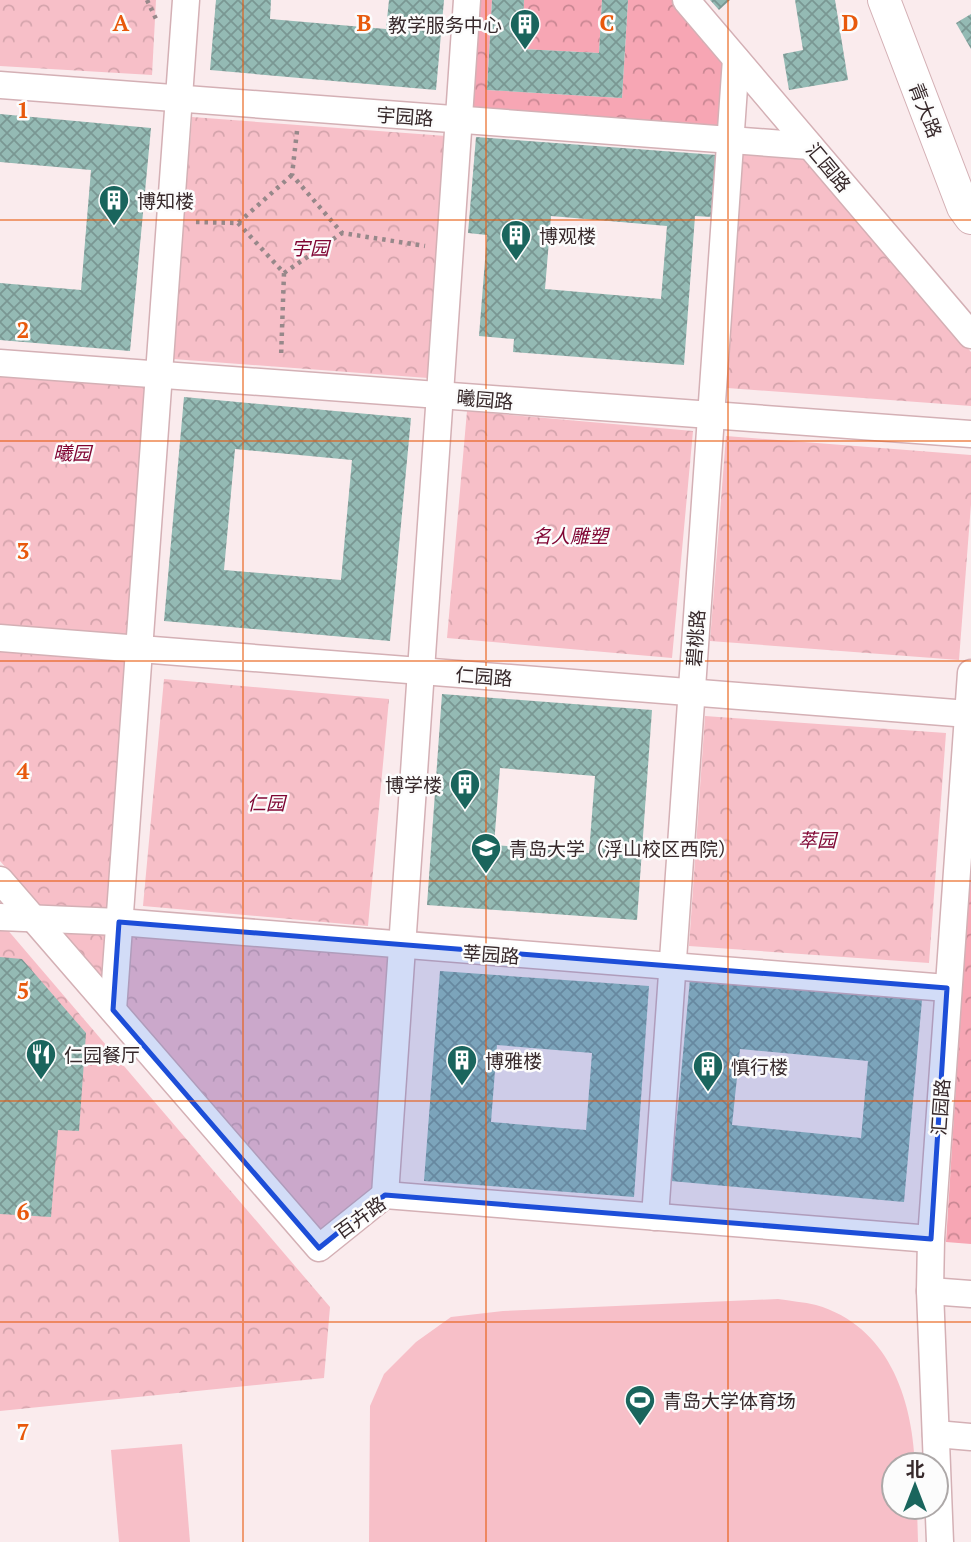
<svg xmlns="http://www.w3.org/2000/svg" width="971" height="1542" font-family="'PT Serif','Noto Sans SC',serif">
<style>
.grass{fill:#f7bfc8}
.forest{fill:url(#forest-crowns)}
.park{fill:url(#park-crowns)}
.building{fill:url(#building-cross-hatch);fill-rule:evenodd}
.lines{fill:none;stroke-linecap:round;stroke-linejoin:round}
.minor-casing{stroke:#d4b0b5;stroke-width:29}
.tertiary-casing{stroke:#d4b0b5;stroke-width:34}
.path{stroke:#97888a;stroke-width:4.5;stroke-dasharray:3.5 5;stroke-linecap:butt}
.minor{stroke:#fff;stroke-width:26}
.tertiary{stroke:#fff;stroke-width:32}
.marked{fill:#1d4ed8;fill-opacity:0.2;stroke:#1d4ed8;stroke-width:5;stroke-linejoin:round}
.grid{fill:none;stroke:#e8590c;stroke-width:2;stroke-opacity:0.55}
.labels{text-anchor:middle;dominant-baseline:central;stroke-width:5;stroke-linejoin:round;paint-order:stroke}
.poi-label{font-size:19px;fill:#37292b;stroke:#fcfcfc;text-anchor:start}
.street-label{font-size:19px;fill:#37292b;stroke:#fcfcfc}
.park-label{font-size:19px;font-style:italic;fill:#800634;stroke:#fcfcfc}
.grid-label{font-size:23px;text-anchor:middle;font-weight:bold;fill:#e8590c;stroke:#fcfcfc;stroke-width:5;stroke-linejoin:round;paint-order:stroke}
</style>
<defs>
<pattern id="forest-crowns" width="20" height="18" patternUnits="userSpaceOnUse" patternTransform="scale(1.75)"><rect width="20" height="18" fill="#f7a6b4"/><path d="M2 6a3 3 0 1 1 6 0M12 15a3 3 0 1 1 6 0" fill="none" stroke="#c98793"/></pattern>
<pattern id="park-crowns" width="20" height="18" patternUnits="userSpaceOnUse" patternTransform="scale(1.75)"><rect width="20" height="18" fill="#f7bfc8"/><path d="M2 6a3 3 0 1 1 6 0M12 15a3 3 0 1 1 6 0" fill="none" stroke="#d4a4ac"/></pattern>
<pattern id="building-cross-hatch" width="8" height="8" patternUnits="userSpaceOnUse" patternTransform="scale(1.75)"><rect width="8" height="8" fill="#94bab4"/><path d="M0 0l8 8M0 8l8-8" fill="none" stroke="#7a9793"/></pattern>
</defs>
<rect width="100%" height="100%" fill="#faebed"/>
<!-- grass -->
<g class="grass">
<path d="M778,1299C790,1301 804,1302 816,1305C888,1326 912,1397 915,1465H894V1507H917L918,1542H369L370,1406L384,1374L416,1342L451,1317L503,1311Z"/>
<path d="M182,1444L190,1542H119L111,1450Z"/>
</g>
<!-- forest -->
<g class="forest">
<path d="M475,0H492L487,90L622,98L628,0H675L727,61L722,131L468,112Z"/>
<path d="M524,0H602L599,53L522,49Z"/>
<path d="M970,863H971V1244L946,1242Z"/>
</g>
<!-- park -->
<g class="park">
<path d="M0,0H156L152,75L0,66Z"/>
<path d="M192,117L446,136L428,378L173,359Z"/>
<path d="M743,153L804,155L971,352V406L727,388Z"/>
<path d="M0,371L150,383L103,979L0,861Z"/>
<path d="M467,411L693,431L672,658L447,638Z"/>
<path d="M726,436L971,455V504L959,660L710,641Z"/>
<path d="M164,679L389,699L368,926L143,906Z"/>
<path d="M705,716L946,733L929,963L689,946Z"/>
<path d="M0,921L330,1307L324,1378L0,1411Z"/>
<path d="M131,934L395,955L376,1192L317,1239L125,1006Z"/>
</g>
<!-- building -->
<g class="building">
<path d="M216,0H271L270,19L386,29L389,0H444L436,90L210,70Z"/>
<path d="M492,0H524L522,49L599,53L602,0H628L622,98L487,90Z"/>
<path d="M710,0H730L719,10Z"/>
<path d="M795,0H835L848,80L789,90L783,54L803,50Z"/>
<path d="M971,14V49L956,23Z"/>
<path d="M0,114L151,128L130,351L0,340V283L81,290L91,170L0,162Z"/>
<path d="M476,137L717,155L712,217L695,216L684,365L513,352L514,339L479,336L487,235L468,233ZM551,216L667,226L661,299L545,289Z"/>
<path d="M184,397L411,418L390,641L164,621ZM235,449L352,460L341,580L224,570Z"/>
<path d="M442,694L652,710L637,920L427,905ZM500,768L595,776L589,853L494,845Z"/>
<path d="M0,957L22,959L86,1033L79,1131L58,1130L51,1217L0,1214Z"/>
<path d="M440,971L649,986L634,1197L424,1181ZM497,1045L592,1053L586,1130L491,1122Z"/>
<path d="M690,979L922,1000L904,1202L671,1181ZM740,1049L868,1061L861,1138L732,1125Z"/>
</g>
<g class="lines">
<!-- minor casing -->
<g class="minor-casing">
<g id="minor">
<path d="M686,0L971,335"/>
<path d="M0,85L810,146"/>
<path d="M0,363L971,434"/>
<path d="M0,638L968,714"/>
<path d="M0,880L319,1248L385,1195L931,1239"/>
<path d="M0,917L119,922L947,988"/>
<path d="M113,1010L186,0"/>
<path d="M385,1195L467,0"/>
<path d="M655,1217L736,59"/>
<path d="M930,1291L971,1294"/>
<path d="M936,1434L971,1437"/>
<path d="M940,1542L930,1291L931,1239L971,673"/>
</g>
</g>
<!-- tertiary casing -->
<g class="tertiary-casing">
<path id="tertiary" d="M884,0L963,207L971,218"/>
</g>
<!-- path -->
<g class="path">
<path d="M147,0L157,21"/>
<path d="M297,131L292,175L342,233L425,246"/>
<path d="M196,222L238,223L292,175"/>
<path d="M238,223L284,273L281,358"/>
<path d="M284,273L342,233"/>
</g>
<!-- minor -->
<use href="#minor" class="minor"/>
<!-- tertiary -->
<use href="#tertiary" class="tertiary"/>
</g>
<!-- marked area -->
<path class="marked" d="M119,922L947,988L931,1239L385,1195L319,1248L113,1010Z"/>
<!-- grid -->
<path class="grid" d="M243,0V1542M486,0V1542M728,0V1542M0,220H971M0,441H971M0,661H971M0,881H971M0,1101H971M0,1322H971"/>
<!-- icons -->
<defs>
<g id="building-pin" transform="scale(1.575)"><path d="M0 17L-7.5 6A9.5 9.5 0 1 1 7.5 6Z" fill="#1a655d" stroke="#fcfcfc"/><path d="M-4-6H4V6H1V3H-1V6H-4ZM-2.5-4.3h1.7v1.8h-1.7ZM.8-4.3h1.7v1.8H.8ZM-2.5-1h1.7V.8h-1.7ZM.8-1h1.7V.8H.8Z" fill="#fff"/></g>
<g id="university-pin" transform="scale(1.575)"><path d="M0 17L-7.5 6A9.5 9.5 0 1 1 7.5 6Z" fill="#1a655d" stroke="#fcfcfc"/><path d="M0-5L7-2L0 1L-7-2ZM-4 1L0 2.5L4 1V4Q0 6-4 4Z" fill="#fff"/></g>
<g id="restaurant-pin" transform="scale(1.575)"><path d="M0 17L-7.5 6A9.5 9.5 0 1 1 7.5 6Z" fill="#1a655d" stroke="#fcfcfc"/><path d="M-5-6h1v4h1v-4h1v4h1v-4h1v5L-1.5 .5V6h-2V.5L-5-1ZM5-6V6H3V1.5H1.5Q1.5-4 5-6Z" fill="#fff"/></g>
<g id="stadium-pin" transform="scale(1.575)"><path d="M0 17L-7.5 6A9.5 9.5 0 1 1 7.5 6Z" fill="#1a655d" stroke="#fcfcfc"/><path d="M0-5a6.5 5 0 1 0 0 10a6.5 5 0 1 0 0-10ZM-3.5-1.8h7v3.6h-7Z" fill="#fff"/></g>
</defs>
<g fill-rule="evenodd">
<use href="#building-pin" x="525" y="24"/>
<use href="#building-pin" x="114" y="200"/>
<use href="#building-pin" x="516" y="235"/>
<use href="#building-pin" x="465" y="784"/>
<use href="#university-pin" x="486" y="848"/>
<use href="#restaurant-pin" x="41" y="1054"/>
<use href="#building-pin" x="462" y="1060"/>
<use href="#building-pin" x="708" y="1066"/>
<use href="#stadium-pin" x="640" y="1400"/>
</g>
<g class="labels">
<!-- poi labels -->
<g class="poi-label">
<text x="502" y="24" text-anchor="end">教学服务中心</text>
<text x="137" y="200">博知楼</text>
<text x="539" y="235">博观楼</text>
<text x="442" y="784" text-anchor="end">博学楼</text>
<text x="509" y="848">青岛大学（浮山校区西院）</text>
<text x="64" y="1054">仁园餐厅</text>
<text x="485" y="1060">博雅楼</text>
<text x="731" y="1066">慎行楼</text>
<text x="663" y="1400">青岛大学体育场</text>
</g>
<!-- street labels -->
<g class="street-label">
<text transform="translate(926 110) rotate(69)">青大路</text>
<text transform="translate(405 116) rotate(4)">宇园路</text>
<text transform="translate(829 167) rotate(50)">汇园路</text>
<text transform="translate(485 399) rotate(5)">曦园路</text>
<text transform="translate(695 638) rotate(-86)">碧桃路</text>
<text transform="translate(484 676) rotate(4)">仁园路</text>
<text transform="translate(491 954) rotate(4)">莘园路</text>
<text transform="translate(940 1107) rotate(-86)">汇园路</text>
<text transform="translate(360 1217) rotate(-36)">百卉路</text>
</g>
<!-- park labels -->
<g class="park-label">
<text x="310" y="247">宇园</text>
<text x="72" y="452">曦园</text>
<text x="570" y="535">名人雕塑</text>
<text x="266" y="802">仁园</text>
<text x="817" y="839">萃园</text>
</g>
</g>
<g class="grid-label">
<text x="121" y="31">A</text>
<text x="364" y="31">B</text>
<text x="607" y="31">C</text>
<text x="850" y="31">D</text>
<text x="23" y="118">1</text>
<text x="23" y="338">2</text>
<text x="23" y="559">3</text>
<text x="23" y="779">4</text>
<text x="23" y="999">5</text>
<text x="23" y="1220">6</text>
<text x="23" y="1440">7</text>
</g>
<!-- north arrow -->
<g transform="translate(915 1486)"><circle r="33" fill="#fcfcfc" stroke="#ada8a8" stroke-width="2"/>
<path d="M0-5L12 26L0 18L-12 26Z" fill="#1a655d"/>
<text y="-10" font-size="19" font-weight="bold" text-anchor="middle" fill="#37292b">北</text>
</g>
</svg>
